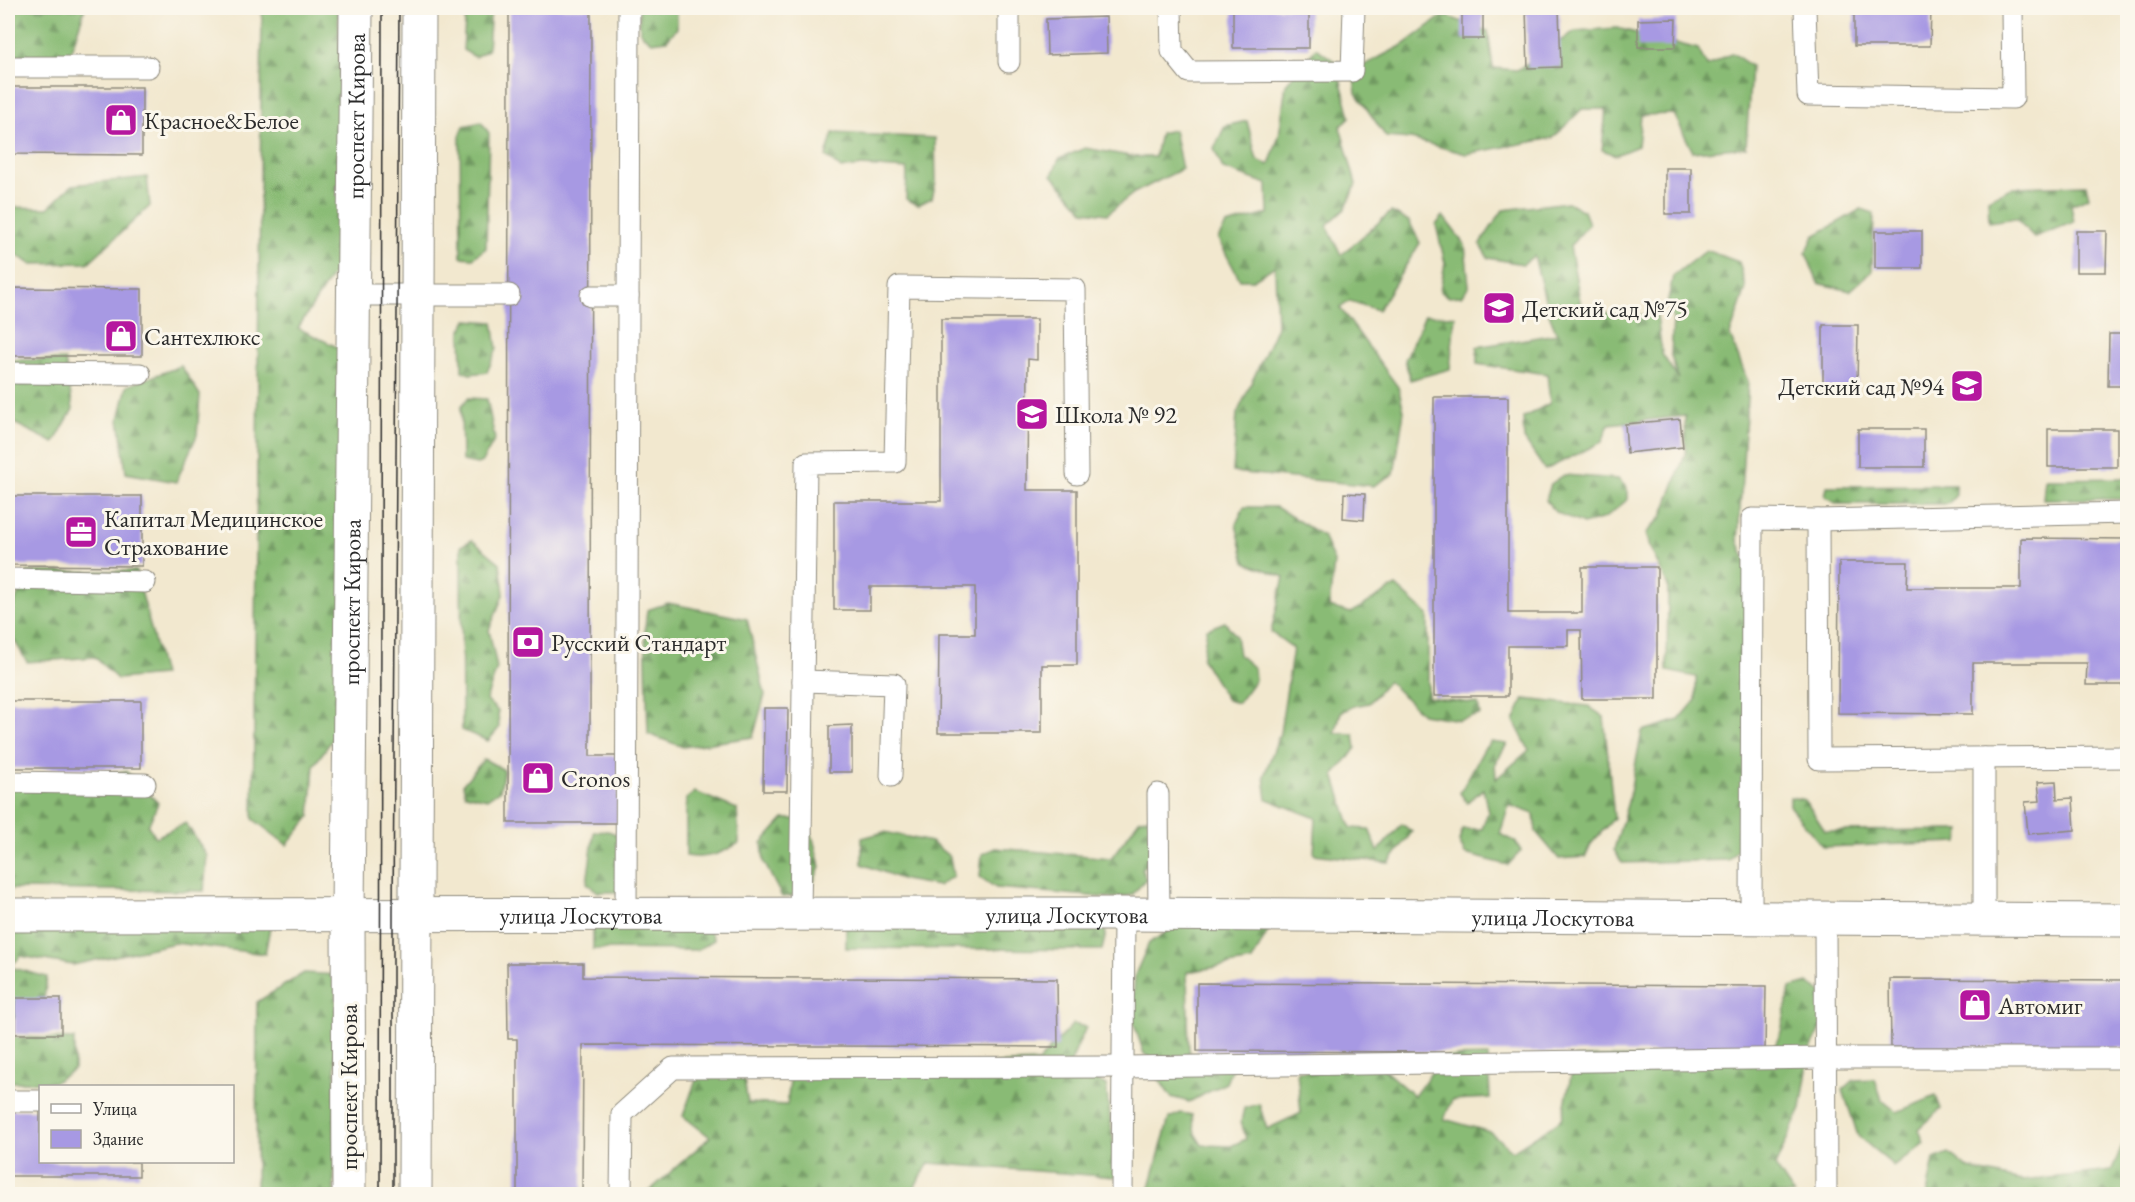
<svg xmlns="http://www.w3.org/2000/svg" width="2135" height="1202" font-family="'EB Garamond',serif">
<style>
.forest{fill:url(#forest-firs);stroke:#5a7350;stroke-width:1.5}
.building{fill:#a799e3}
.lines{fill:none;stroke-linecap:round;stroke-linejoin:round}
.service-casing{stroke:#8e8a7d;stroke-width:23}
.minor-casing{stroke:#8e8a7d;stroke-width:35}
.tertiary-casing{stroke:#8e8a7d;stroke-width:35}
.service{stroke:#fff;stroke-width:21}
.minor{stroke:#fff;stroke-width:33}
.tertiary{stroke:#fff;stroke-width:33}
.tram{stroke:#2b2b2b;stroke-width:1.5}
.labels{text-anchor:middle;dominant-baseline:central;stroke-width:6;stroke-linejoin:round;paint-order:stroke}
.street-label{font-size:24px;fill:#2b2b2b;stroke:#fbf7ec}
.poi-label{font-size:24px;fill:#2b2b2b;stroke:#fbf7ec;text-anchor:start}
</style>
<defs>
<pattern id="forest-firs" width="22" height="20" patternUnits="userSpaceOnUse" patternTransform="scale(1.5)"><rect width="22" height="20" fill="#89bb75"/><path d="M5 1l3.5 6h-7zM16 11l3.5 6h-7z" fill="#709860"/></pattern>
</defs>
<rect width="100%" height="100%" fill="#fbf7ec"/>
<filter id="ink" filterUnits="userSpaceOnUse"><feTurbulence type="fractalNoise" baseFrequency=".0167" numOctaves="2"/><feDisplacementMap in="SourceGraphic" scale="12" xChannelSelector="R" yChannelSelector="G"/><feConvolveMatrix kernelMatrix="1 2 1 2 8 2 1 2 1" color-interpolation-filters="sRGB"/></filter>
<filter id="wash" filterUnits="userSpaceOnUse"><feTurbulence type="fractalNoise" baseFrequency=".008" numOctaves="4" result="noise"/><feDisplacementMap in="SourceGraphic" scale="24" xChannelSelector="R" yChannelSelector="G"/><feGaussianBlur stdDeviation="1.35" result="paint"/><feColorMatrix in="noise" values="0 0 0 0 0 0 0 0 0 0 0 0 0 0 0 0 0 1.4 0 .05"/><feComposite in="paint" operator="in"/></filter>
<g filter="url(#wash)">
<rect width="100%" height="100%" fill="#f2e8cf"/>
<!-- forest -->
<g class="forest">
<path d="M10,8H85L67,63L11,55Z"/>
<path d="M262,8H338L345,255L298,328L343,350L342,726L314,765L310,817L287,845L253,819Z"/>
<path d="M466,8H491L488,50L475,57L463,50Z"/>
<path d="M639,8H677V28L667,40L651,42L640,32Z"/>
<path d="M1441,17H1449L1488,31L1493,68L1517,70L1575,31L1617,28L1698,49L1707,66L1732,53L1751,66L1746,147L1693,152L1674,114L1641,115L1638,146L1616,155L1602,150L1606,109H1582L1553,138L1466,154L1411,139L1386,137L1356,93L1353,71L1405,44Z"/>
<path d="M1316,48L1336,62L1350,117L1340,127L1356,184L1345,209L1327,225L1341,255L1391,212L1409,221L1420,243L1378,310L1350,301L1340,308L1398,387L1404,411L1394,474L1373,486L1233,472L1237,414L1277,327L1275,266L1253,280H1240L1218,239L1226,225L1268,214L1267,184L1223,169L1214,149L1225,126L1247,121L1257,160L1269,165L1279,136L1286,84Z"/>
<path d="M481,122L489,133L486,248L473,258L461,257L460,136L464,126Z"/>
<path d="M1174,130L1182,169L1134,193L1107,214L1084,211L1052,175L1059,159L1085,148L1136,157H1155L1160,133Z"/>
<path d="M833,133L935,138L936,182L932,198L918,205L906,199L907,169L861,166L841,169L826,156Z"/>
<path d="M147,177L150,206L88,263L31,264L8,250V207L48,208L72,185Z"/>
<path d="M2086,185L2089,197L2071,205L2074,222L2034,237L2016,218L1989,222L1988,199L2013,187Z"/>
<path d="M1568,202L1584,211L1589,224L1570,246L1582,312L1657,316L1662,354L1678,379L1671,355L1673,319L1667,306L1673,276L1706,250L1739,262L1746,288L1730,335L1748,382L1738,541L1754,580L1744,843L1728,860L1622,863L1614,850L1629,798L1642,731L1679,720L1696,700V677L1667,671L1668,586L1650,547L1646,533L1662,517L1686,452L1685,416L1609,424L1602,442L1545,470L1524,439L1523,418L1550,403L1547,374L1477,364V347L1557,334L1548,311L1534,256L1523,264L1488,258L1480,244L1503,210Z"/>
<path d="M1861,209L1874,213L1872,271L1850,291L1818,283L1806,253L1814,236Z"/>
<path d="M1443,216L1465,245L1469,286L1461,296L1448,297L1440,291L1445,263L1436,225Z"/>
<path d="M1425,315L1455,316L1450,369L1410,380L1405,360Z"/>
<path d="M467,320L493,322L497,349L487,372L470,374L462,371L461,330Z"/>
<path d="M8,360H65L73,409L54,443L8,420Z"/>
<path d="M181,366L200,395L197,435L176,482L126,473L119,419L127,386Z"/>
<path d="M468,398L487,399L495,439L482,462L477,464L462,461L461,407Z"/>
<path d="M1564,475L1618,479L1627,488V500L1605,518L1583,524L1555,512L1546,500L1551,484Z"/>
<path d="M2127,478V499H2043L2045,479Z"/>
<path d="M1955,485L1956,495L1948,504H1837L1825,496L1827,486Z"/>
<path d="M1244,507H1276L1323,536L1334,562L1329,607L1351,613L1396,586L1428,615V697L1478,704L1480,715L1459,720L1422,714L1388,681L1369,703L1354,706L1341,712L1335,733L1354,734L1356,748L1334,775L1351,828L1369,829L1378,851L1402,824L1412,832L1389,863L1314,854L1316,818L1267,799L1264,776L1280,733L1293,648L1271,632L1284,577L1245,562L1236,524Z"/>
<path d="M472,540L500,563L504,593L489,630L497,668L486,700L498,711L499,728L488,741L462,730L461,546Z"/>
<path d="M136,571L163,675L117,679L95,657L27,662L8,629V620L27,572Z"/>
<path d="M668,603L747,619L765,695L753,737L683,747L648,734L645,628L647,610Z"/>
<path d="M1225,622L1236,636L1239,655L1254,668L1255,680L1238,703L1227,700L1202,659L1207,629Z"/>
<path d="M1524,699L1588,706L1604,717L1614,818L1591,844L1585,857L1559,859L1536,832L1534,814L1509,805L1500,834L1515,841L1521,851L1508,865L1465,854L1459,842L1462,829H1482L1488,812L1483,789L1467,803L1460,793L1484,749L1491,742L1507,744L1495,763L1496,779L1529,750L1514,721Z"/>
<path d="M484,759L504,770L500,790L487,799L465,794L463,784Z"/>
<path d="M126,771L158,803L148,826L156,837L186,823L207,856L204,891L8,889V791L17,781Z"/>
<path d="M695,792L737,809L739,843C718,855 709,859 686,856V799Z"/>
<path d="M1790,797L1805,800L1825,831L1961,830L1959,842L1823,847L1790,807Z"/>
<path d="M1155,817L1160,858L1141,868L1146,879L1132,895L1113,898L996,888L980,877L982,854L995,848L1111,858L1140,819Z"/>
<path d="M784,819H808L820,866L809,894L782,897L764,862L762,843Z"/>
<path d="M608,831L622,836L618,892H598L587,883L594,832Z"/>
<path d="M884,832L931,842L950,857L953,876L938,886L904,880L862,864V838Z"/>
<path d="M8,924L270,927L265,954L175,943L73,965L21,956L10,967L47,977L43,1006L9,1019L11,1037L74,1039V1069L55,1082H8Z"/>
<path d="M707,925L714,940L697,950L593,949V927Z"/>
<path d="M1100,925L1106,933L1102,950L846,948V926Z"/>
<path d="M1178,925L1268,931L1252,961L1187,972L1189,1054L1226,1055L1236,1058L1226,1083L1189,1102L1171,1097L1158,1078L1163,1064L1144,1054L1132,1018L1135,975L1149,943Z"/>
<path d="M304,973L336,975L334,1194H256L257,1002Z"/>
<path d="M1808,983L1824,994L1828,1015L1810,1051L1801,1108L1775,1166L1794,1194H1148L1169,1118L1181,1113L1192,1115L1195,1134L1202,1145L1231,1146L1246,1139L1241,1122L1244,1108L1259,1104L1267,1129L1301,1113L1297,1071L1382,1068L1414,1096L1443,1057L1488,1056L1490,1098L1452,1100L1444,1119L1490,1132L1513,1151L1562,1119L1575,1057H1770L1781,1032L1790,988Z"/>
<path d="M1073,1024L1086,1027L1069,1066L1106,1085L1115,1156V1177L929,1163L910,1194H646L710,1137L683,1116L700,1069L744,1080L748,1103L787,1105L791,1072L1038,1062Z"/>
<path d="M1875,1079L1882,1100L1897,1112L1936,1096L1941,1109L1919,1129L1924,1144L1894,1166L1858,1136L1843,1090L1854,1080Z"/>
<path d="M2127,1136V1194H1927L1934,1159L1949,1153L1969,1169L2022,1181L2111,1171Z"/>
</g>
<g id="blocks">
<!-- building -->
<g class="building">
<path d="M509,8H591L590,756H618V823H508Z"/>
<rect x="705" y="8" width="25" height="2"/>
<rect x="1233" y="8" width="76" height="40"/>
<rect x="1462" y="8" width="21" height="31"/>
<path d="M1854,8H1931L1930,46H1854Z"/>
<path d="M1559,9L1561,67L1528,68L1526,10Z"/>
<path d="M1106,17L1107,53L1047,55L1046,19Z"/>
<path d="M1676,19L1675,47H1638V20Z"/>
<path d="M8,87H142V155L8,154Z"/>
<rect x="1665" y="168" width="26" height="46"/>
<rect x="1875" y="231" width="47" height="37"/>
<path d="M2076,231H2107L2106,272H2076Z"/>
<path d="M8,288L142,289V356H8Z"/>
<path d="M941,319H1037V360L1028,359L1027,490H1077V665H1042V733H938L939,634H975V587H870V610H834V501H941Z"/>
<path d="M1823,325H1858L1857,390H1823Z"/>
<path d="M2109,334H2128V386H2108Z"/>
<path d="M1434,397H1508V613H1582V567H1657V699H1582L1581,630H1568V646H1508V696H1434Z"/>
<path d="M1680,419L1683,447L1627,453L1625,424Z"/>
<rect x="1858" y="429" width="66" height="38"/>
<rect x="2048" y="429" width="69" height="38"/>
<path d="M1344,493L1365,494L1364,520L1343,518Z"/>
<path d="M8,496H142V566L8,565Z"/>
<path d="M2021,538L2128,539V685H2086L2087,663H1973V714L1838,713L1839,562H1908L1907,588H2021Z"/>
<rect x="8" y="701" width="133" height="67"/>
<path d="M764,708H788L787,791H763Z"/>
<path d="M852,725V772H829V726Z"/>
<path d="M2056,781L2057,799L2073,798L2075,830L2028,834L2025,802L2040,801L2038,782Z"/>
<path d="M507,963H583V977L1057,979L1058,1047L583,1045L582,1194H517V1039H508Z"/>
<path d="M1890,979L2128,980V1048L1891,1047Z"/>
<path d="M1197,983L1766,986L1765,1053L1197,1051Z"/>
<rect x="15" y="998" width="46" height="36"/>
<path d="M8,1110H40V1162H139V1176H8Z"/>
</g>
</g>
</g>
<g filter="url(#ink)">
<use href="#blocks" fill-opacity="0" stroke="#8e8a7d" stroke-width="1.5"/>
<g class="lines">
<!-- service casing -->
<g class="service-casing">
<g id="service">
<path d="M1171,8L1172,51L1189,72L1352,71L1354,8"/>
<path d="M1805,8L1808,95L2013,98L2012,8"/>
<path d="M1009,62V8"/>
<path d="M8,67H148"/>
<path d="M353,295H509"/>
<path d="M591,296H628"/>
<path d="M8,373L140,374"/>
<path d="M1818,520L1819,759L2128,757"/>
<path d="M8,579L145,582"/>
<path d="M803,681L894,684L891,776"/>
<path d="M1984,758V919"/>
<path d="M8,782L145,784"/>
<path d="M1158,794L1159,915"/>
<path d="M626,914L629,8"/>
<path d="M800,915L806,463L895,462L899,287L1075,289L1077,474"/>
<path d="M1751,918L1752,519L1818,520L2128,513"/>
<path d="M1825,918L1826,1194"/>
<path d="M8,1101H40"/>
<path d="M621,1194L622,1114L673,1068L1123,1067L1826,1058H2128"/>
<path d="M1122,1194L1124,914"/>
</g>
</g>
<!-- minor casing -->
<g class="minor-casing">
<g id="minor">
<path id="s1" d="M8,915L1124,914L2128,920"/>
</g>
</g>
<!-- tertiary casing -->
<g class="tertiary-casing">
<g id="tertiary">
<path id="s2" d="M349,1194L348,914L356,8"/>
<path d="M415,1194L419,8"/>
</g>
</g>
<!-- service -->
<use href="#service" class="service"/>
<!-- minor -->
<use href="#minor" class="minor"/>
<!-- tertiary -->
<use href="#tertiary" class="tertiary"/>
<!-- tram -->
<g class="tram">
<path d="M380,1194L382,8"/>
<path d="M393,1194V914L399,8"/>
</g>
</g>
</g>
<!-- icons -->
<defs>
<g id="shop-square" transform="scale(1.725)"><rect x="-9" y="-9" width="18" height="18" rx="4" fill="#b5179e" stroke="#fbf7ec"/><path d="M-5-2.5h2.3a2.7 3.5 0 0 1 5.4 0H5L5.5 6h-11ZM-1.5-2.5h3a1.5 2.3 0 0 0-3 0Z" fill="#fff"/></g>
<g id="school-square" transform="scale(1.725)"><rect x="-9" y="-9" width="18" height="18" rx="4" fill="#b5179e" stroke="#fbf7ec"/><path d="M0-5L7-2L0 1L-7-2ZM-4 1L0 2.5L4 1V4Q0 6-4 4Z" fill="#fff"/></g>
<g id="office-square" transform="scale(1.725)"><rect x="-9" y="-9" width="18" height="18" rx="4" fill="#b5179e" stroke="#fbf7ec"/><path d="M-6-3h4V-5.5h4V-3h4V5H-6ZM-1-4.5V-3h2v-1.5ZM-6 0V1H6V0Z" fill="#fff"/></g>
<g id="bank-square" transform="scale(1.725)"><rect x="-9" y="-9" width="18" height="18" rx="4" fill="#b5179e" stroke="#fbf7ec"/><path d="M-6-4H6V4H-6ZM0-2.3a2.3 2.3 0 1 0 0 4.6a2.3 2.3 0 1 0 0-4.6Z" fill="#fff"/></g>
</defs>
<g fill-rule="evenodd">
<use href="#shop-square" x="121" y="120"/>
<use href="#school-square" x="1499" y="308"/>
<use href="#shop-square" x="121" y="336"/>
<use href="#school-square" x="1967" y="386"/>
<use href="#school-square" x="1032" y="414"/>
<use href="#office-square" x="81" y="532"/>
<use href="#bank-square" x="528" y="642"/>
<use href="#shop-square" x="538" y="778"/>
<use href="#shop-square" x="1975" y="1005"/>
</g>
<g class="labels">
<!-- street labels -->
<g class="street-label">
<text stroke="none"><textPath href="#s2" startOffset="1078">проспект Кирова</textPath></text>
<text stroke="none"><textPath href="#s2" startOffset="592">проспект Кирова</textPath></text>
<text stroke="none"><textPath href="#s1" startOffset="573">улица Лоскутова</textPath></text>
<text stroke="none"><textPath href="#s1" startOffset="1059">улица Лоскутова</textPath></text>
<text stroke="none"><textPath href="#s1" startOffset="1545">улица Лоскутова</textPath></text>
<text transform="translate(348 1087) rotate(-90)">проспект Кирова</text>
</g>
<!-- poi labels -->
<g class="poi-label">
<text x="144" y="120">Красное&amp;Белое</text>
<text x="1522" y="308">Детский сад №75</text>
<text x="144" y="336">Сантехлюкс</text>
<text x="1944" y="386" text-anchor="end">Детский сад №94</text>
<text x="1055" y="414">Школа № 92</text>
<text x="104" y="518">Капитал Медицинское<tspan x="104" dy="28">Страхование</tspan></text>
<text x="551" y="642">Русский Стандарт</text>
<text x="561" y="778">Cronos</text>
<text x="1998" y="1005">Автомиг</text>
</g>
</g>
<!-- margin -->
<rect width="2135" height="1202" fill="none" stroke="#fbf7ec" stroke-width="30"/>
<!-- legend -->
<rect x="39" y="1085" width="195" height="78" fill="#fbf7ec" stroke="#a8a59f" stroke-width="1.5"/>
<rect x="51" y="1104" width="30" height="9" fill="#ffffff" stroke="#a8a59f" stroke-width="1.5"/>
<text x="93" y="1115" font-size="18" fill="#2b2b2b">Улица</text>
<rect x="51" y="1130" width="30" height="18" fill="#a799e3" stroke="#a8a59f" stroke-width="1.5"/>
<text x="93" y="1145" font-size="18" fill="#2b2b2b">Здание</text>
</svg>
